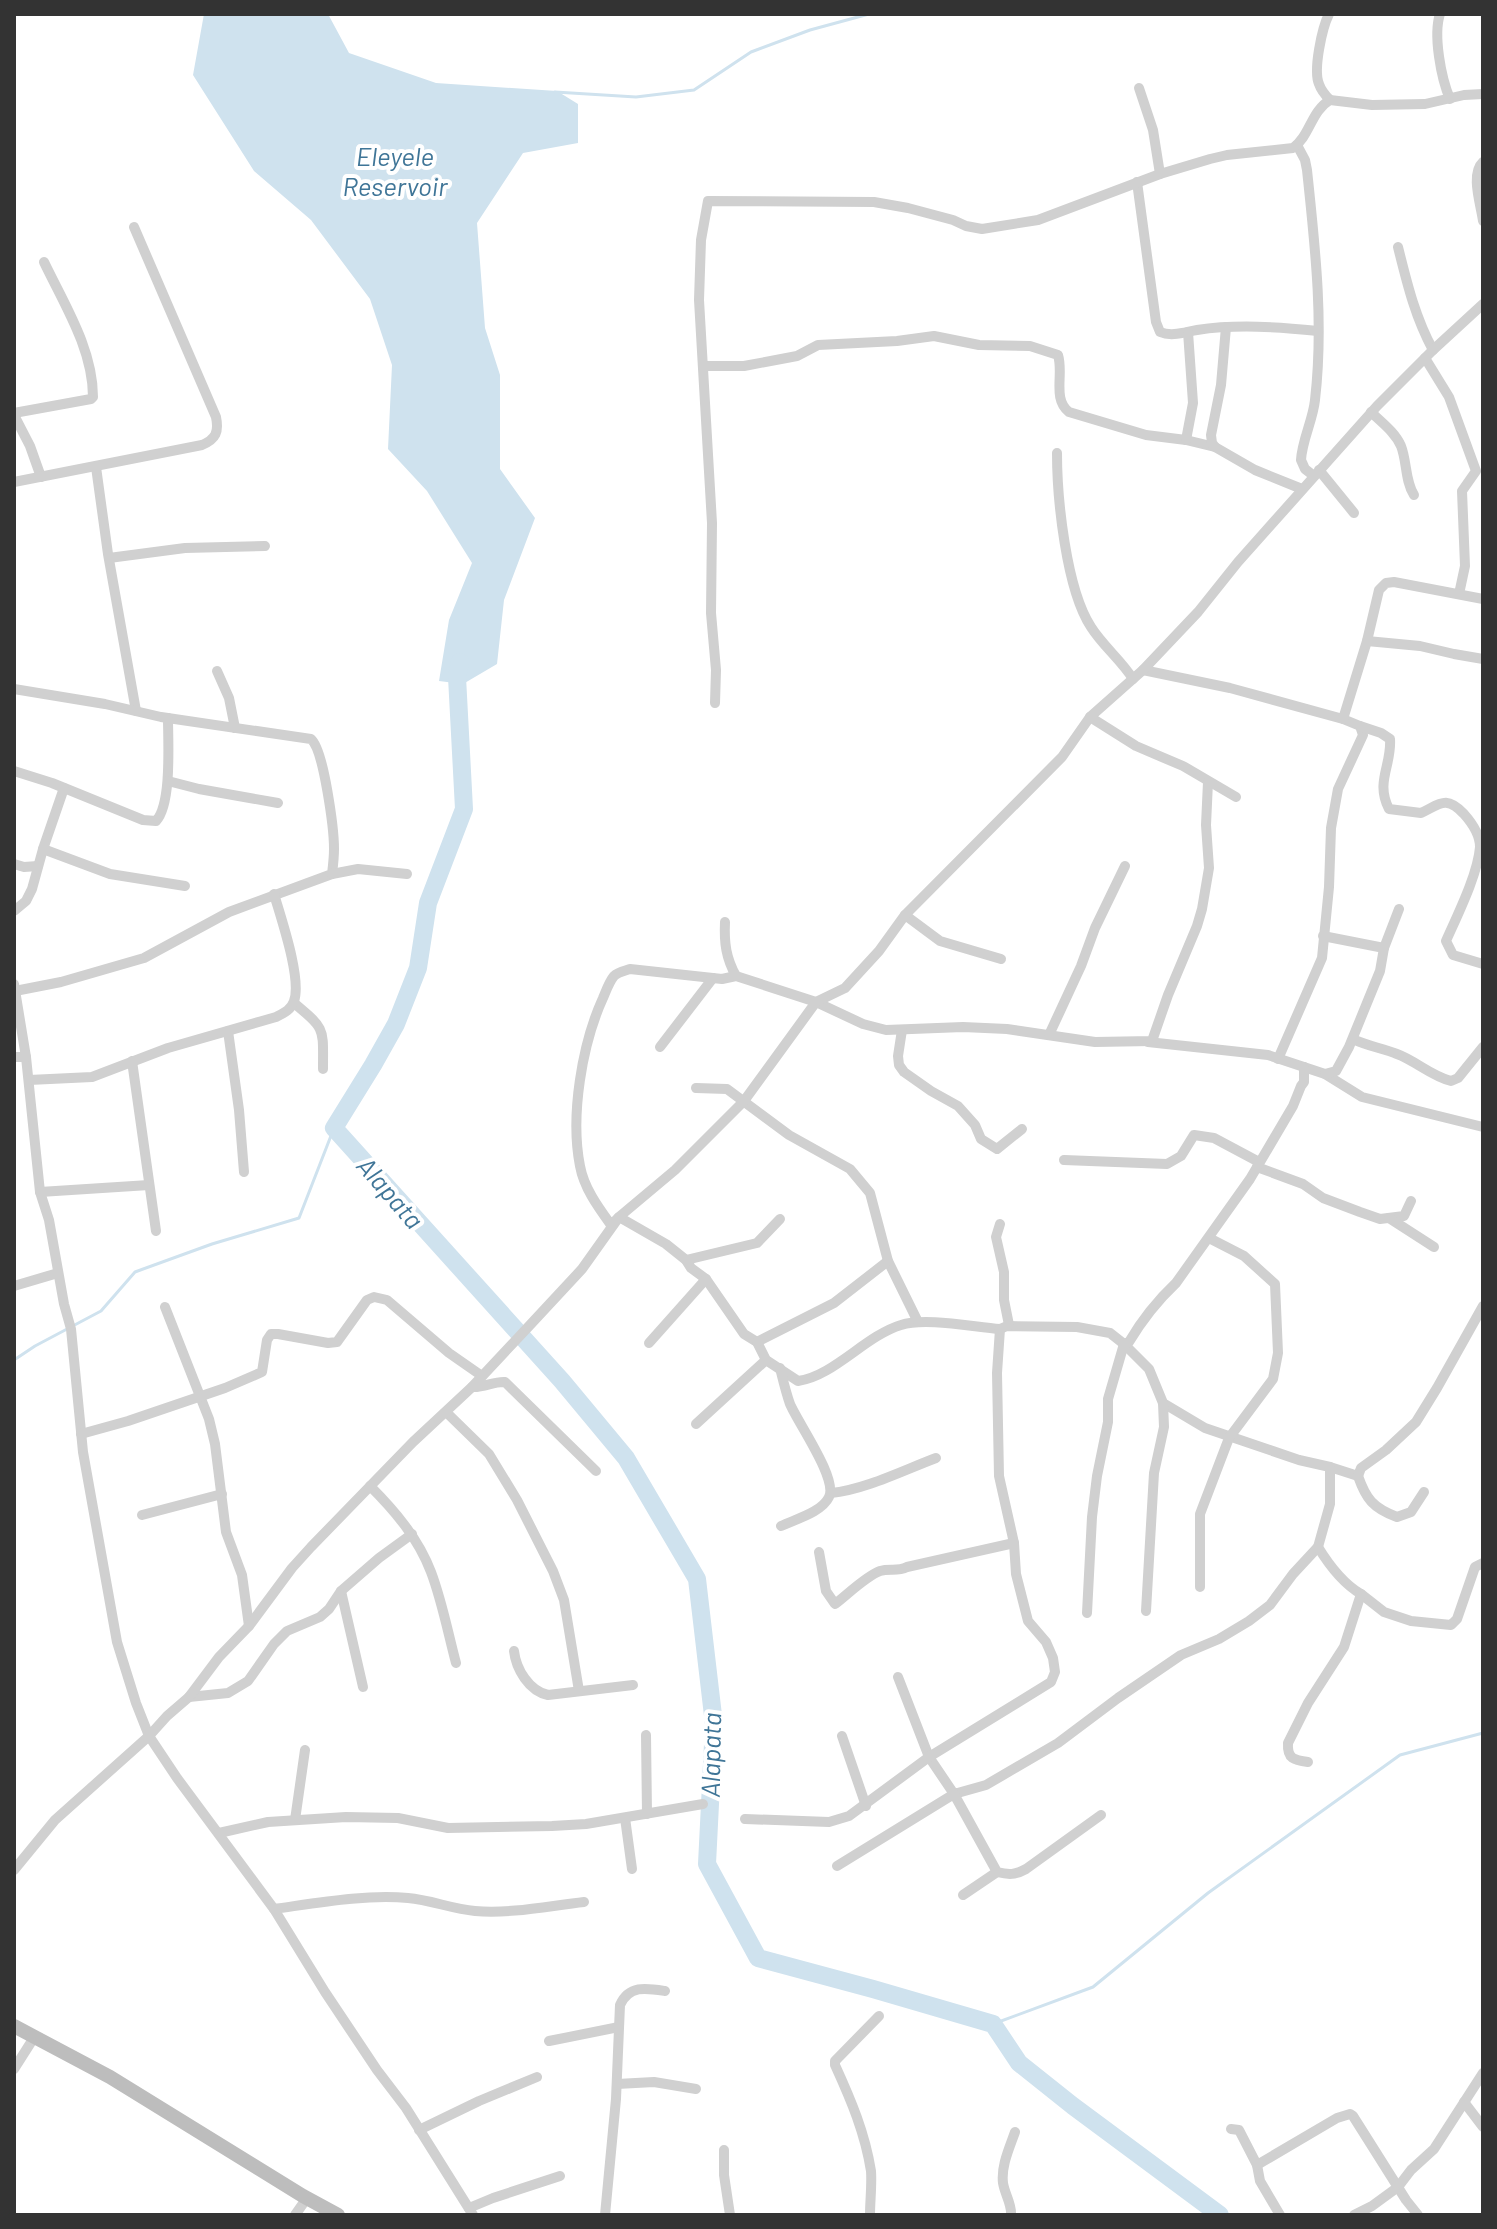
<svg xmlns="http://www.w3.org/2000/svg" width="1497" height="2229" font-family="Barlow,sans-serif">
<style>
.water{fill:#cfe2ee}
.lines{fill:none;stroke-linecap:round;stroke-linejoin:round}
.stream{stroke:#cfe2ee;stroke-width:3}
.river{stroke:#cfe2ee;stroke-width:18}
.minor{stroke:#d0d0d0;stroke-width:10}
.secondary{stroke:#bdbdbd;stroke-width:14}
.labels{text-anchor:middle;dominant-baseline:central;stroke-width:8;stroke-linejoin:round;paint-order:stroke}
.water-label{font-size:26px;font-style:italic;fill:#3f7597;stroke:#fff}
</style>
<rect width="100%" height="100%" fill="#fff"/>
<!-- water -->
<path class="water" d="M204,14H328L349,53L436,83L557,91L578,104V143L523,153L477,223L485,328L500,375V469L535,518L504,600L497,664L463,684L439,681L449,620L472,563L427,491L388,449L392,365L370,299L311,220L254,171L193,75Z"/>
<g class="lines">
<!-- stream -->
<g class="stream">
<path d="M555,92L636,97L694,90L751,52L810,30L869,14"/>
<path d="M14,1360L35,1346L101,1311L135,1272L212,1244L299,1218L334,1128"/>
<path d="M993,2024L1093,1987L1208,1893L1400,1755L1483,1733"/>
</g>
<!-- river -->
<path class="river" d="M460,662L457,677L464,809L428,903L418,968L396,1024L373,1065L334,1128L562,1381L626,1458L697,1579L714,1724L707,1864L758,1958L873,1989L993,2024L1019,2063L1073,2106L1220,2215"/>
<!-- minor -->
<g class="minor">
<path d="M1329,14C1322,28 1313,70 1319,84C1321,90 1326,96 1330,100"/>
<path d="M1440,14C1433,35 1441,78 1450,99"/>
<path d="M1139,88L1153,130L1160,174"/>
<path d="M1297,145L1305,160L1307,170C1315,246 1324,323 1315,400C1313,420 1302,440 1301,460L1305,469L1314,476"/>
<path d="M1483,162C1470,174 1481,205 1483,221"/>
<path d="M1137,182L1156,322L1160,332C1172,337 1185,332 1197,330C1237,324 1278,327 1318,331"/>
<path d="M1398,247C1407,283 1415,317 1433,350"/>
<path d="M1425,358L1449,397L1476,471L1462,491L1465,566L1459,594"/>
<path d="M704,366H744L797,356L818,345L897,341L934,336L979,345L1030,346L1058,355C1064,374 1052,399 1069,412L1146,435L1186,440L1215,447L1255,470L1302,489"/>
<path d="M1371,412C1381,422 1395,432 1401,446C1407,461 1405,481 1414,495"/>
<path d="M14,413L91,399L93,397C93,349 64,304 44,262"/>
<path d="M14,415L30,446L41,477"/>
<path d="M1186,440L1193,403L1188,332"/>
<path d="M1215,447L1212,443L1211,435L1221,385L1226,327"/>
<path d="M1057,453C1057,498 1066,589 1091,627C1103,646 1121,660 1133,679"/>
<path d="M96,467L108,554L136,711"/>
<path d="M1319,470L1354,513"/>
<path d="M14,482L202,445C216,439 219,432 216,417L134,227"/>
<path d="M109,558L185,548L265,546"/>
<path d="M1367,641L1420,646L1454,654L1483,659"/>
<path d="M1143,670L1230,688L1343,719L1360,726L1363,735L1338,789L1331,828L1329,887L1322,958L1278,1059"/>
<path d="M217,671L229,698L235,728"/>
<path d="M14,689L105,704L161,717L311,739C324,750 334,830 334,849C334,857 333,866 332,874L229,912L144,958L61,982L15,991"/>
<path d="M715,703L716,670L711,613L712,523L699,300L701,240L708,201L874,202L908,208L953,220L966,226L982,229L1038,220L1160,174L1210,159L1227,155L1293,148C1310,136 1311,111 1330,100L1372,105L1425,104L1464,95L1483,94"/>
<path d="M1090,717L1136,746L1183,766L1236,797"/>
<path d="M1343,719L1367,641L1379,590L1386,583L1394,582L1483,599"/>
<path d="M1360,726L1381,733L1390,739C1392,765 1375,782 1389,809L1421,813C1440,804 1446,795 1464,814C1472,823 1480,835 1480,847C1478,874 1457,916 1446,941L1453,955L1483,964"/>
<path d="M14,771L52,783L143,820L156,821C172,804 168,742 168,718"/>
<path d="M168,781L199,789L278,803"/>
<path d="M1208,782L1206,825L1209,868L1202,909L1197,926L1168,995L1152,1041L1095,1042L1007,1029L963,1027L886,1030L863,1024L816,1002L736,976L722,979L630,969C624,971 618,972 614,976C609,982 606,991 603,998C582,1044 570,1116 580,1166C584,1188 598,1207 611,1225L619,1217L666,1244L686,1260L691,1268L706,1279L744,1334L757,1342L766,1360L798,1381C834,1376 865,1336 901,1325C925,1317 973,1327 1000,1329L1007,1326L1077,1327L1110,1333L1124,1344L1149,1369L1163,1403L1205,1428L1299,1460L1330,1467L1358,1476L1361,1468L1386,1450L1416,1422L1437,1388L1483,1306"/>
<path d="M43,849L110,874L185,886"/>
<path d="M14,864L24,867L38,866"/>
<path d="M332,874L358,869L407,874"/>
<path d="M14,911L26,901L32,889L43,849L64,788"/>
<path d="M905,915L940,941L1001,959"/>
<path d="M725,922C724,943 726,958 736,976"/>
<path d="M1323,936L1384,948"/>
<path d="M14,984L26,1057L40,1192L49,1220L64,1304L71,1329L83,1452L117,1642L136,1703L149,1736L177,1778L274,1909L325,1992L377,2070L406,2108L473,2215"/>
<path d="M294,1003C326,1030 323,1027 323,1069"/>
<path d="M902,1030L898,1056L899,1065L904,1072L931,1091L958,1106L975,1125L981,1139L997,1149L1022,1129"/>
<path d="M228,1031L239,1110L244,1172"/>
<path d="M1049,1035L1081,966L1095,928L1125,866"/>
<path d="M1353,1039C1367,1046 1382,1048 1397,1054C1416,1061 1431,1076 1451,1081L1458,1078L1483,1047"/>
<path d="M1148,1042L1268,1055L1325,1074L1362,1097L1483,1127"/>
<path d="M660,1047L713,978"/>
<path d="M14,1057H26"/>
<path d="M132,1061L156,1231"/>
<path d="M1325,1074L1336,1071L1349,1047L1380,971L1384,948L1399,909"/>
<path d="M29,1080L92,1077L168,1048L276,1017C284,1013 291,1010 294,1001C302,979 281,918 274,894"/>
<path d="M696,1088L727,1089L789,1135L850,1169L870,1193L888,1261L918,1322"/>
<path d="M1064,1160L1167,1164L1181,1156L1194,1135L1214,1138L1259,1162"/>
<path d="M1257,1167L1303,1184L1323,1198L1360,1212L1380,1219L1404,1216L1411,1201"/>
<path d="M40,1192L149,1185"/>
<path d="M1389,1218L1434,1247"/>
<path d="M1000,1224L996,1237L1004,1272V1300L1009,1325L1007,1326"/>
<path d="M686,1260L757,1243L780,1219"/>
<path d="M14,1286L58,1273"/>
<path d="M165,1307L209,1419L215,1444L226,1532L242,1575L249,1626"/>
<path d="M757,1342L834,1303L888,1261"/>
<path d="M649,1343L706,1279"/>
<path d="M780,1368C783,1380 786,1393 790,1404C798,1423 838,1479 829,1497C822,1512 796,1519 781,1526"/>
<path d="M472,1387C484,1388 494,1381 505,1382L596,1471"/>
<path d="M446,1412L489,1454L517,1500L553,1571L564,1600L579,1691"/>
<path d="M696,1424L766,1360"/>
<path d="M81,1434L128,1421L225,1388L262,1372L267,1340L271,1334H278L328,1343L337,1342L367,1300L374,1297L387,1300L449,1353L482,1376"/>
<path d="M1358,1476C1366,1499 1373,1508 1397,1517L1411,1512L1424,1492"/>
<path d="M370,1486C395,1511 418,1538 431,1572C442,1601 448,1633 456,1663"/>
<path d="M831,1493C864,1490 904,1470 936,1458"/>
<path d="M142,1515L222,1494"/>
<path d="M819,1552L826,1591L835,1604C847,1595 866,1576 880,1571C890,1568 897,1572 907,1567L1014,1543"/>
<path d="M1200,1587V1514L1229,1438L1273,1379L1278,1353L1275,1284L1244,1256L1209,1238"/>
<path d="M341,1591L363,1687"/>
<path d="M1361,1594L1384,1612L1411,1621L1451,1625L1457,1619L1475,1567L1483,1563"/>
<path d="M1146,1611L1154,1473L1164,1427L1163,1403"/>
<path d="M1087,1613L1092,1517L1097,1476L1108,1422V1399L1124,1344L1129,1342C1142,1320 1157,1301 1176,1283L1250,1179L1293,1106L1301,1086L1304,1082V1067"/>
<path d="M514,1651C516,1669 529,1691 548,1695L633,1685"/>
<path d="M898,1677L929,1757L954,1794L986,1785L1058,1743L1118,1698L1181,1655L1219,1639L1249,1621L1270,1605L1293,1574L1318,1547L1330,1504V1467"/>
<path d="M189,1697L228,1693L248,1681L274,1644L287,1631L320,1617L329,1609L341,1591L379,1558L412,1534"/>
<path d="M646,1735L647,1814"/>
<path d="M842,1736L866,1806"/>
<path d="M1308,1762C1294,1760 1287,1759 1288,1743L1308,1703L1344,1647L1361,1594C1342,1583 1329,1565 1318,1547"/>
<path d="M625,1818L632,1869"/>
<path d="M745,1819L829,1822L849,1816L929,1757L1051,1682L1055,1672L1053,1658L1046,1642L1028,1621L1016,1574L1014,1543L999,1476L997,1373L1000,1329"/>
<path d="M295,1820L305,1750"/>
<path d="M219,1833L268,1822L346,1817L398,1818L448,1828L552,1826L586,1824L703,1804"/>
<path d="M837,1866L954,1794L997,1872C1009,1875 1015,1875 1026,1869L1101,1815"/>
<path d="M14,1870L55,1820L149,1736L167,1716L189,1697L219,1657L249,1626L292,1568L311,1547L413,1442L472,1387L530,1325L582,1269L619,1217L675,1170L744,1101L816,1002L845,988L879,951L905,915L1062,757L1090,717L1143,670L1198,612L1238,562L1377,406L1433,350L1483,304"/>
<path d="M963,1895L997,1872"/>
<path d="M274,1909C317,1903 366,1894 408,1898C431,1900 452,1909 475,1911C511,1914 548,1906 584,1902"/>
<path d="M549,2041L619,2027"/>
<path d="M14,2069L35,2036"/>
<path d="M617,2084L654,2082L696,2089"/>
<path d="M1464,2102L1483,2127"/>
<path d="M1231,2129L1239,2130L1257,2165L1260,2181L1280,2215"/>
<path d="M419,2130L479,2101L537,2077"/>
<path d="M724,2150V2175L730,2215"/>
<path d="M1257,2165L1337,2118L1350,2114L1353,2116L1406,2200L1418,2215"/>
<path d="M469,2208L493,2198L560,2176"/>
<path d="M295,2215L307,2198"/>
<path d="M605,2215L616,2099L620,2005C629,1985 646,1988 665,1991"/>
<path d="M870,2215C870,2201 872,2185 871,2171C865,2133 851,2100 835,2065V2061L879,2016"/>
<path d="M1011,2215C1012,2204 1005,2195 1003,2183C1001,2166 1009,2149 1015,2132"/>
<path d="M1354,2215L1372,2206L1398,2187L1411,2170L1434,2149L1483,2073"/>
</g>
<!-- secondary -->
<path class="secondary" d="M14,2026L110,2077L303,2196L338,2215"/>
</g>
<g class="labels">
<!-- water labels -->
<g class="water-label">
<text x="395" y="155">Eleyele<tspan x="395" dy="30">Reservoir</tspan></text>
<text transform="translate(391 1192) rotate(49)">Alapata</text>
<text transform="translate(710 1755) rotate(-89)">Alapata</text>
</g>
</g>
<!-- border -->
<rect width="1497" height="2229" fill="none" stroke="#333333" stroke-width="32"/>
</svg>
